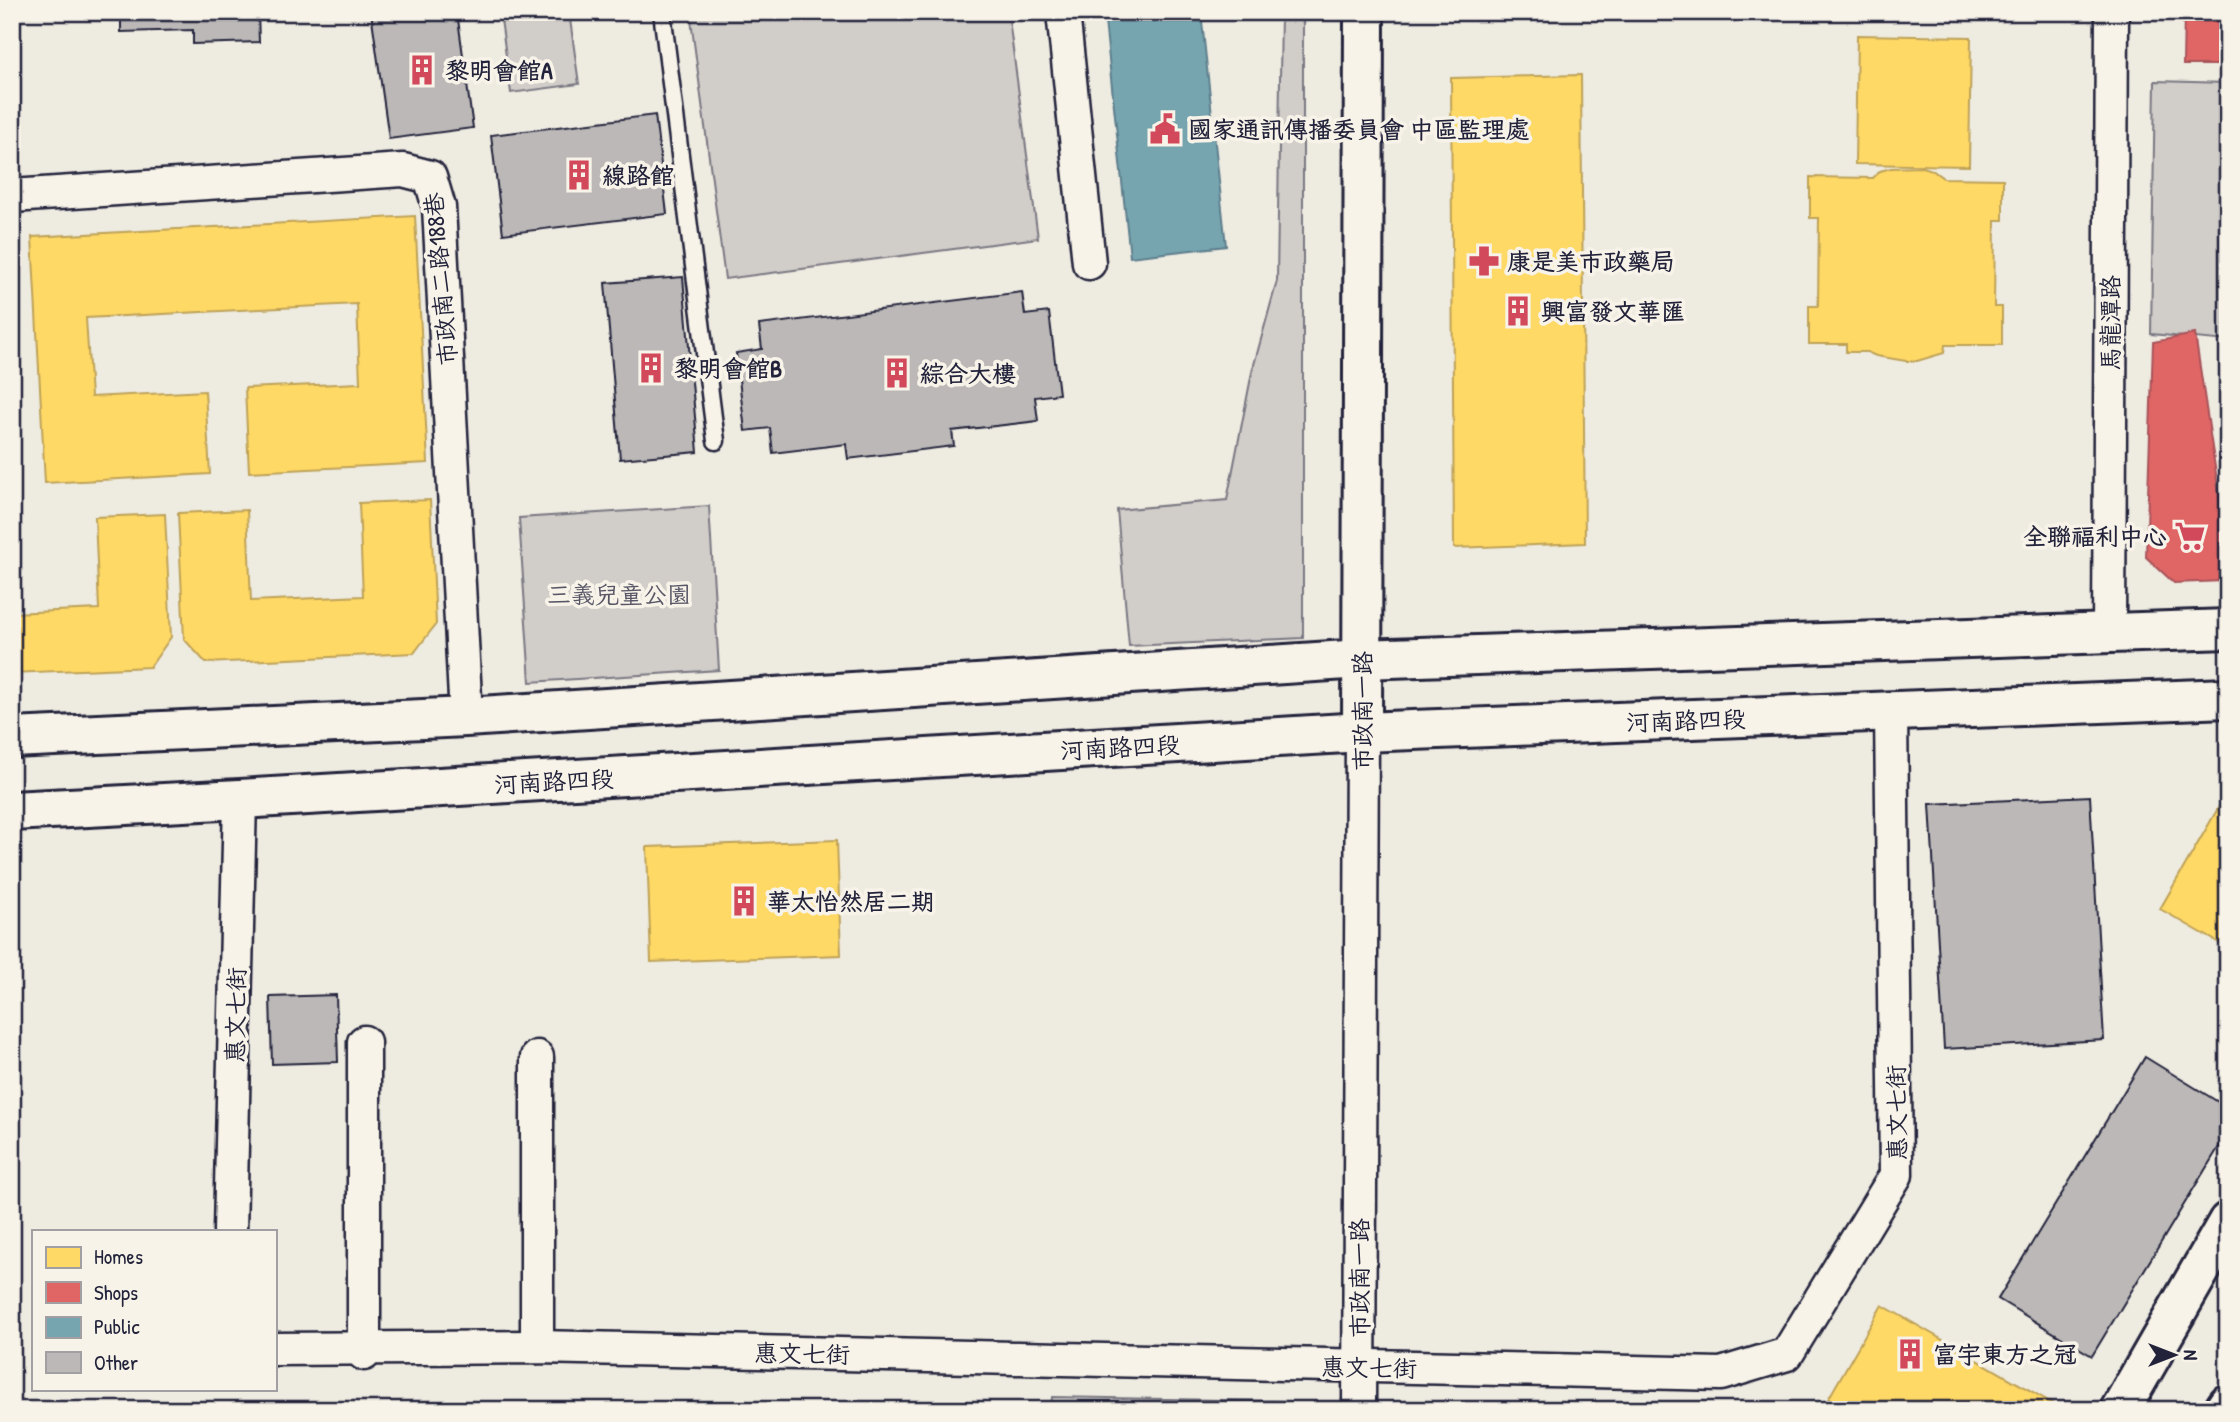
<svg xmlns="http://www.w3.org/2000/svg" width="2240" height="1422" font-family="'Patrick Hand','LXGW WenKai TC',sans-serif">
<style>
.green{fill:#d1cdc9;stroke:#7a7882;stroke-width:2}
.homes{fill:#ffd966;stroke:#bda259;stroke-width:2}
.shops{fill:#e06666;stroke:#a75259;stroke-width:2}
.public{fill:#76a5af;stroke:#5d7e8c;stroke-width:2}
.building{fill:#bbb8b7;stroke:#22223b;stroke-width:2}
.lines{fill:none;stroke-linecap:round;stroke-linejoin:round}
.service-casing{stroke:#22223b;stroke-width:21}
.minor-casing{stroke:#22223b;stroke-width:37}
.tertiary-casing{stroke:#22223b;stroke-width:44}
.service{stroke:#f7f3e8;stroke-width:16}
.minor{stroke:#f7f3e8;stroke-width:32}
.tertiary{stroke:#f7f3e8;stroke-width:38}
.labels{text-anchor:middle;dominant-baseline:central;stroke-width:7;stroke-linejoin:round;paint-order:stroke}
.poi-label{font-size:24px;font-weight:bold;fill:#22223b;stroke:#f7f3e8;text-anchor:start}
.street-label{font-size:24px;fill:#22223b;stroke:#f7f3e8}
.park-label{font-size:24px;fill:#575566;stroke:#f7f3e8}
</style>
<rect width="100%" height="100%" fill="#eeebe1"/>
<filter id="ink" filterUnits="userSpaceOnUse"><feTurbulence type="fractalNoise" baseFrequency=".0143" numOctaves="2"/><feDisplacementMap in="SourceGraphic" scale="14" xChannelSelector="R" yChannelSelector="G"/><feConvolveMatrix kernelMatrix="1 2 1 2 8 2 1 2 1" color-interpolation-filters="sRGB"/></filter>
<g filter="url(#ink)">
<!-- green -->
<g class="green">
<path d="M500,12H569L579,84L511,93Z"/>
<path d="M690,12H1008L1038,238L725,279Z"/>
<path d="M1281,12H1303V638L1129,646L1117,510L1227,500L1252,372L1277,281Z"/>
<path d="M2155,81L2228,83V341L2151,334Z"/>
<path d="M709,506L719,670L530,682L519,518Z"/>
<path d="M1052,1397L1284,1401L1283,1410H1051Z"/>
</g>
<!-- homes -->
<g class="homes">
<path d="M1857,35L1971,37L1969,166L1855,164Z"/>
<path d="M1581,75L1585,543L1454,548L1451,78Z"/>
<path d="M1922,167L1932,170L1943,178L2003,179V220H1995L1994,307H2002V345H1945L1944,353L1917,361H1906L1876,356L1867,352H1846V344H1809V306H1818L1819,218H1810V177L1873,178L1880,171L1891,168Z"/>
<path d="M415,216L428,463L249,472L245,388L360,383L357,304L86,318L91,397L205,391L210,474L45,483L32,237Z"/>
<path d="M430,500L436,624L414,653L206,663L184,639L178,513L247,510L251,601L363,596L359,503Z"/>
<path d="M165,514L171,637L150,667L12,673V613L99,609L95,517Z"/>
<path d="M2228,791V948L2160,909Z"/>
<path d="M837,840L841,955L651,962L647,847Z"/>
<path d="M1882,1305L2052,1403L2048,1410H1822Z"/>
<path d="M1613,1408L1678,1409V1410H1613Z"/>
</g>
<!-- shops -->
<g class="shops">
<path d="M2184,12H2228V65H2183Z"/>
<path d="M2195,334L2228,554V574L2224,581L2174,583L2146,557L2153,342Z"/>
</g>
<!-- public -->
<path class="public" d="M1104,12H1201L1226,246L1130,257Z"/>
<!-- building -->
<g class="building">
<path d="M121,12H258L259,42L193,44V30L121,32Z"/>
<path d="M371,12H457L473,128L389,139Z"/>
<path d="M655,115L667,214L503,234L491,135Z"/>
<path d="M683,277L698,452L620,459L605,283Z"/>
<path d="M1022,292L1025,315L1049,312L1059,394L1035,397L1038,421L952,431L954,446L848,459L846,444L773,453L770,428L745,431L736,353L762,349L759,325Z"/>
<path d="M2090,796L2104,1040L1944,1049L1930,804Z"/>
<path d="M336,995L338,1062L272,1064L270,997Z"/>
<path d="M2145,1057L2228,1108V1132L2092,1356L1998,1299Z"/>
</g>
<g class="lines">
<!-- service casing -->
<g class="service-casing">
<path id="service" d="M662,12L716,441"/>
</g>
<!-- minor casing -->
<g class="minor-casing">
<g id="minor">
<path d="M1063,12L1089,263"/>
<path d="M12,196L403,170L430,177L439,207L466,717"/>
<path d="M2109,633L2112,12"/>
<path d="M364,1042V1354"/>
<path d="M537,1057V1347"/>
<path d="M230,1231L240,799"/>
<path d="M275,1349L537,1347L1721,1374L1787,1354L1896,1175L1891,712"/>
<path d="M1359,1410L1362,732"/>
</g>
</g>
<!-- tertiary casing -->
<g class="tertiary-casing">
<g id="tertiary">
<path d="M1362,732L1364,12"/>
<path d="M12,738L466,717L1362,659L2228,629"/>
<path d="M12,811L240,799L1362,732L2228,698"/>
<path d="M2120,1410L2228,1222"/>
<path d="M2224,1410L2228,1404"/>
</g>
</g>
<!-- service -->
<use href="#service" class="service"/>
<!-- minor -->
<use href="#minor" class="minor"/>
<!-- tertiary -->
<use href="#tertiary" class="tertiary"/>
</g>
</g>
<!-- icons -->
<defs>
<g id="building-bare" transform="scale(2.415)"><path d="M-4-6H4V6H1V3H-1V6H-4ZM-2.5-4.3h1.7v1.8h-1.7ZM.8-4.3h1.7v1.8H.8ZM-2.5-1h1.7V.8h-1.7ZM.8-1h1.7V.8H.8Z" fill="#d1495b" stroke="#f7f3e8" stroke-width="2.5" paint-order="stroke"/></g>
<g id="civic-bare" transform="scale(2.415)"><path d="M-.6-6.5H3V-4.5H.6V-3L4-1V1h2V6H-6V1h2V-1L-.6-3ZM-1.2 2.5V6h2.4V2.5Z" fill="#d1495b" stroke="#f7f3e8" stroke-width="2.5" paint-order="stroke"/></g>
<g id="pharmacy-bare" transform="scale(2.415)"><path d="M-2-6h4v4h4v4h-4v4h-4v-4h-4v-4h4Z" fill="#d1495b" stroke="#f7f3e8" stroke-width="2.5" paint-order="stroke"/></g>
<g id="supermarket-bare" transform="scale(2.415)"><path d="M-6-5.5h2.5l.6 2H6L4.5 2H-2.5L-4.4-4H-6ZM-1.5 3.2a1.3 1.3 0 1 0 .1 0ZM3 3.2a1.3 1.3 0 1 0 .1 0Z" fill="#d1495b" stroke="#f7f3e8" stroke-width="2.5" paint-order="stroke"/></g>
</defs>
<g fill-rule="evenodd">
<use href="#building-bare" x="422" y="70"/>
<use href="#civic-bare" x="1165" y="129"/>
<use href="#building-bare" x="579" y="175"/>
<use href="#pharmacy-bare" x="1484" y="261"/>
<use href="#building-bare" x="1518" y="311"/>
<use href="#building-bare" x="651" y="368"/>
<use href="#building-bare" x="897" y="373"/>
<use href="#supermarket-bare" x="2190" y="536"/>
<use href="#building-bare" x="744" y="901"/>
<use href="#building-bare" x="1910" y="1354"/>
</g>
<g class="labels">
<!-- poi labels -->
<g class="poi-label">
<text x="445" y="70">黎明會館A</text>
<text x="1188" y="129">國家通訊傳播委員會 中區監理處</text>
<text x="602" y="175">線路館</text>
<text x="1507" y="261">康是美市政藥局</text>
<text x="1541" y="311">興富發文華匯</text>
<text x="674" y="368">黎明會館B</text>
<text x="920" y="373">綜合大樓</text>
<text x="2167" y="536" text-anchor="end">全聯福利中心</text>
<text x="767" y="901">華太怡然居二期</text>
<text x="1933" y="1354">富宇東方之冠</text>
</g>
<!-- street labels -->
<g class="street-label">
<text transform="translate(440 279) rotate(-95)">市政南二路188巷</text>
<text transform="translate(2110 323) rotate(-90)">馬龍潭路</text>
<text transform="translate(1362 711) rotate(-90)">市政南一路</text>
<text transform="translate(1686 720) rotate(-2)">河南路四段</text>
<text transform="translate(1120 747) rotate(-3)">河南路四段</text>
<text transform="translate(554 781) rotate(-3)">河南路四段</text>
<text transform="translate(235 1015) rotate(-89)">惠文七街</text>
<text transform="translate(1896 1113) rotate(-91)">惠文七街</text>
<text transform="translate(1359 1278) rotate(-90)">市政南一路</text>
<text transform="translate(802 1353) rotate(1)">惠文七街</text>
<text transform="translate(1369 1367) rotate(1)">惠文七街</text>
</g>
<!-- park labels -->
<g class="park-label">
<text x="619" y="594">三義兒童公園</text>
</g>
</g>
<!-- margin -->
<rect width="2240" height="1422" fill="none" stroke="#f7f3e8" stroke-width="42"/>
<rect x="21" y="21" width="2198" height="1380" fill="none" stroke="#22223b" stroke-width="2.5" filter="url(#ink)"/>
<!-- legend -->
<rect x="32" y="1230" width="245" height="161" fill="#f7f3e8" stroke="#a29fa3" stroke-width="2"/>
<rect x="46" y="1247" width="35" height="21" fill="#ffd966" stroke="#a29fa3" stroke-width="2"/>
<text x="94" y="1264" font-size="21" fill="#22223b">Homes</text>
<rect x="46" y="1282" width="35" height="21" fill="#e06666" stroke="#a29fa3" stroke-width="2"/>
<text x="94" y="1300" font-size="21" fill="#22223b">Shops</text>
<rect x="46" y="1317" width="35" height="21" fill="#76a5af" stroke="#a29fa3" stroke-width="2"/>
<text x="94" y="1334" font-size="21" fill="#22223b">Public</text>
<rect x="46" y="1352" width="35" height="21" fill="#bbb8b7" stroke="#a29fa3" stroke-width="2"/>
<text x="94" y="1370" font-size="21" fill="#22223b">Other</text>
<!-- north arrow -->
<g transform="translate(2174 1355) rotate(90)" stroke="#f7f3e8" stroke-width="5" paint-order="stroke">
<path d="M0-5L12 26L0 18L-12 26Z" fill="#22223b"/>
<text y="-10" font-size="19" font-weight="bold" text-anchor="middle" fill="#22223b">N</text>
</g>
</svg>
